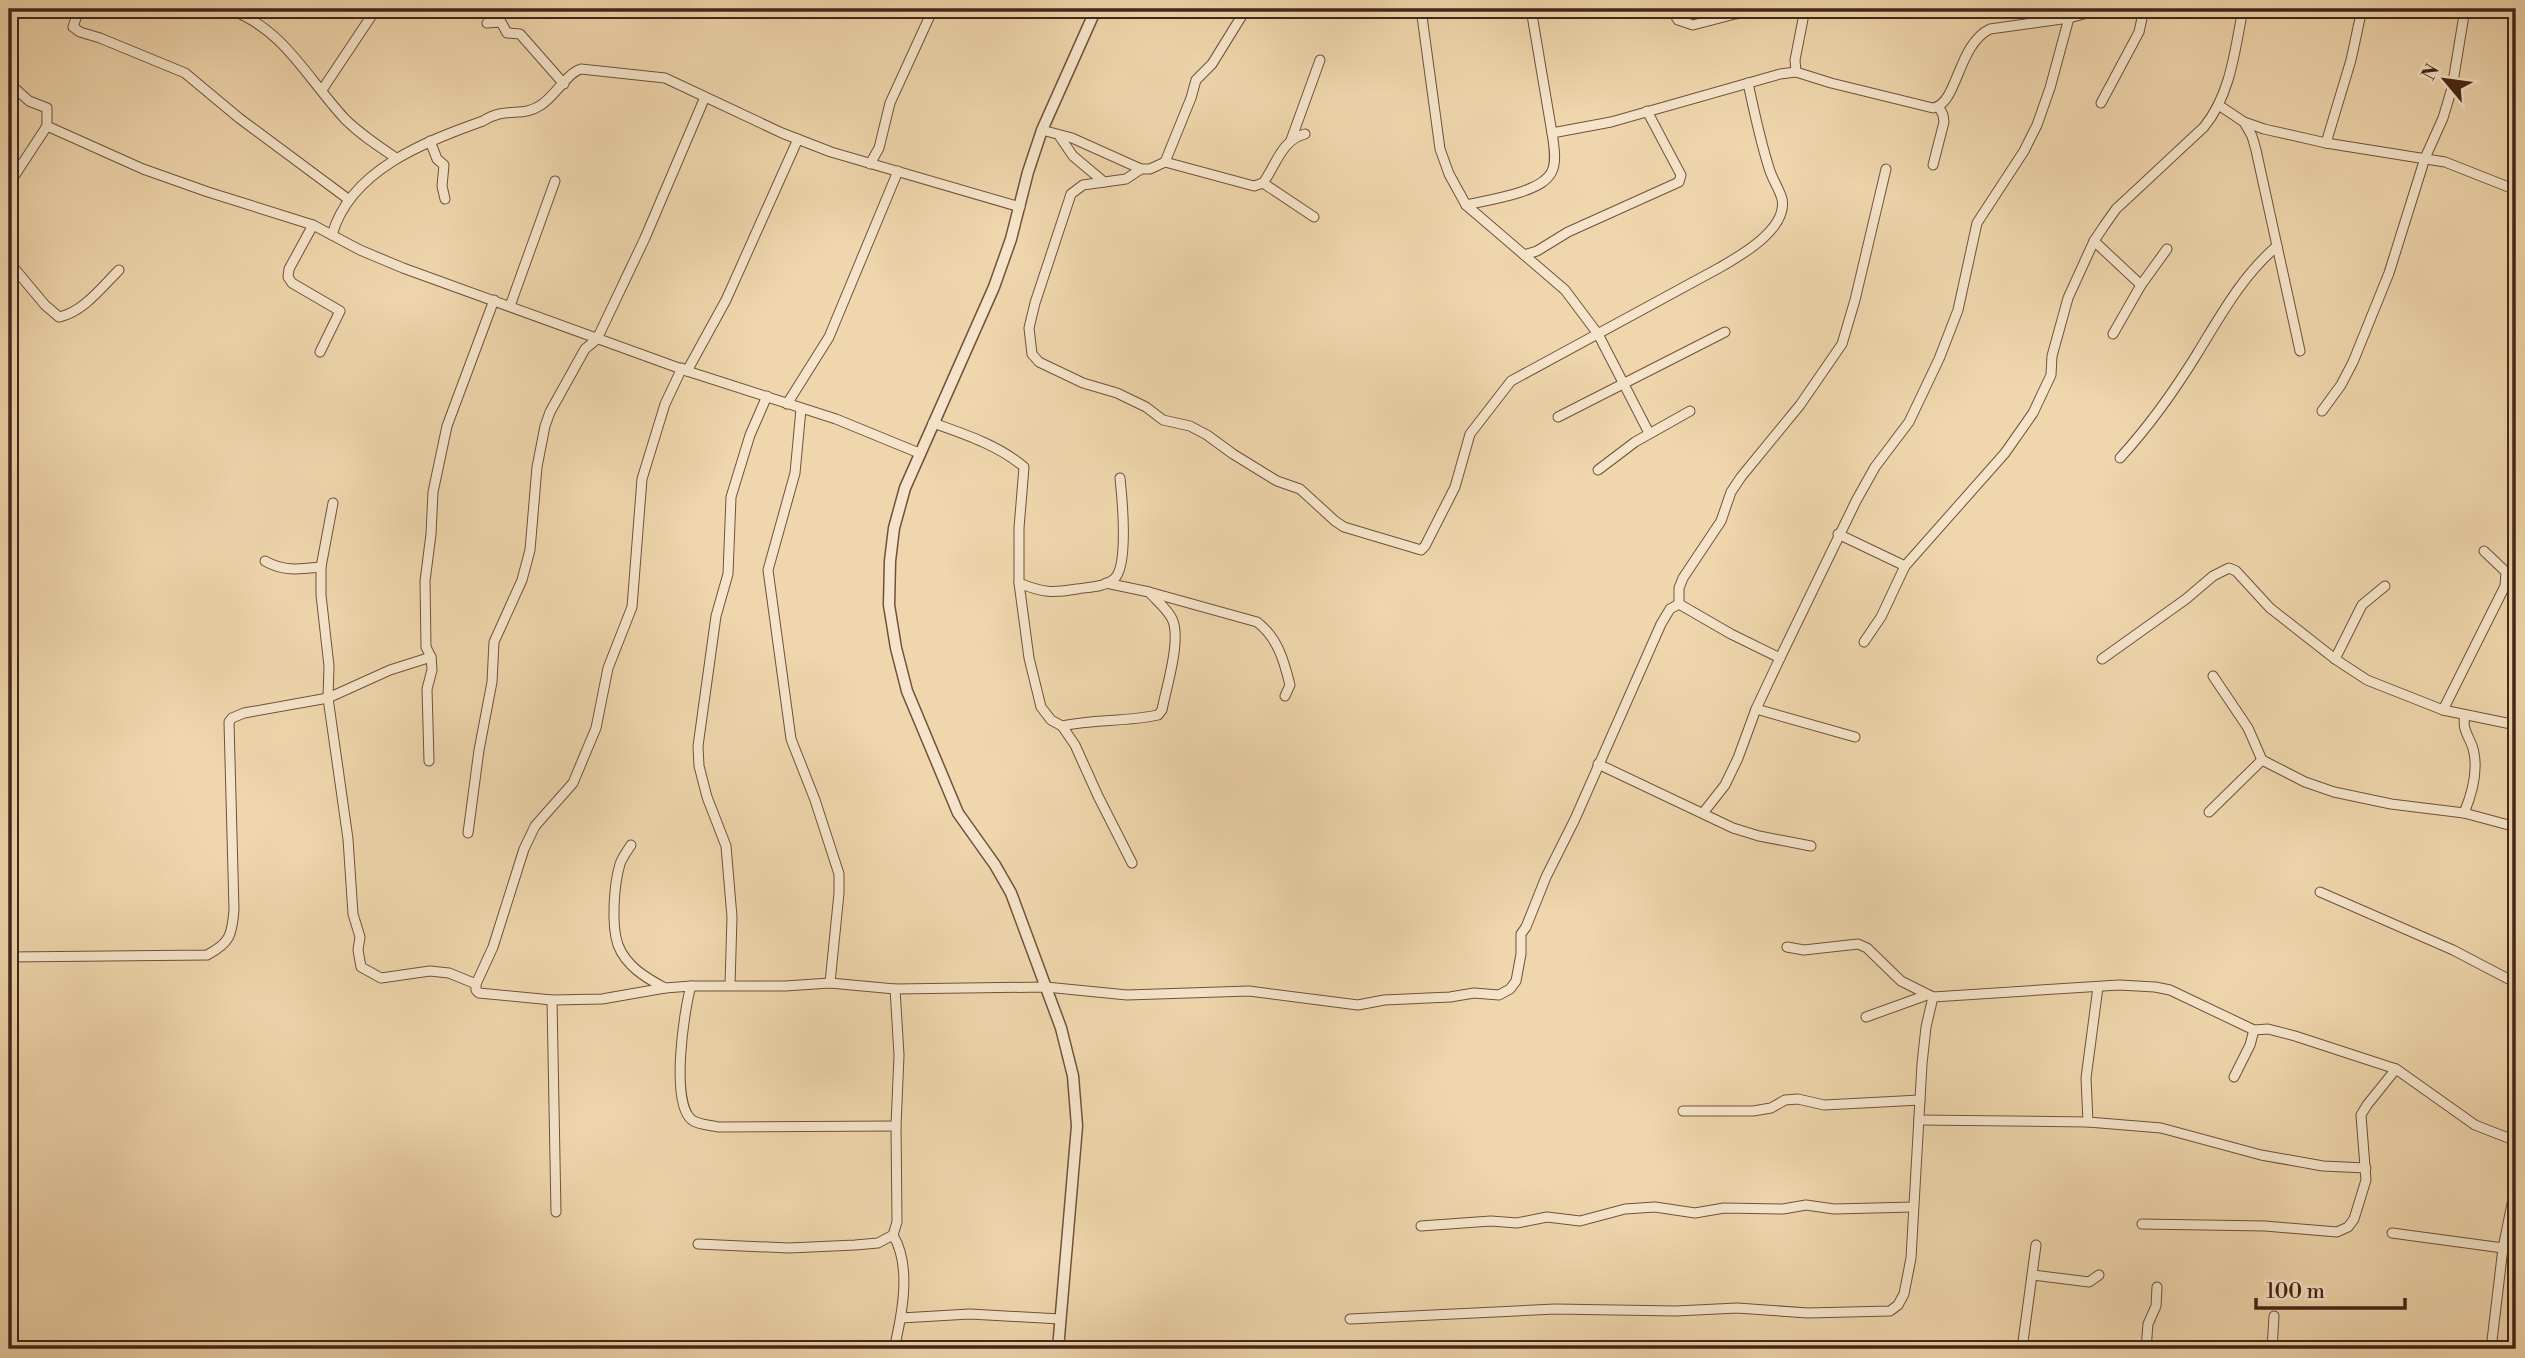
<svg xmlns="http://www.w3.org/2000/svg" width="2525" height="1358" font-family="'Libre Bodoni',serif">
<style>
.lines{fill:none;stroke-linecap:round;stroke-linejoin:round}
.minor-casing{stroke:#70513d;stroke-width:11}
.tertiary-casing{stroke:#70513d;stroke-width:13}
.minor{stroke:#f5e4c9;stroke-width:9}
.tertiary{stroke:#f5e4c9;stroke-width:10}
</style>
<rect width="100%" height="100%" fill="#efd6ac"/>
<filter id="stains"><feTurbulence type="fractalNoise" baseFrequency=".00286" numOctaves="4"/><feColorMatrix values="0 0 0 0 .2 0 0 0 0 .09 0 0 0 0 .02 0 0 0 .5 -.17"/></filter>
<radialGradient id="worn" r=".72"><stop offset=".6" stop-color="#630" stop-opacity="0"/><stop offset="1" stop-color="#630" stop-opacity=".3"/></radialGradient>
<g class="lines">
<!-- minor casing -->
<g class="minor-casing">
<g id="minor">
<path d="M79,9L73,27L80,32L100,38L185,73L239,118L348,199"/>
<path d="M229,9C285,30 306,77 345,119C360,134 378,146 396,158"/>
<path d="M1421,9L1440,149L1449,174L1466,205C1484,201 1503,198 1521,192C1556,180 1558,169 1552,133L1611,122L1780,74L1796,72L1831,83L1933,108C1958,104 1957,45 1990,29L2069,18L2102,9"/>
<path d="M1531,9L1552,133"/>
<path d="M1671,9L1678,20L1693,25L1735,14L1775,9"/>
<path d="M1778,9L1805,11"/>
<path d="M487,23L501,22L507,33L520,34L564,84"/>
<path d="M1796,72L1795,60L1805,9"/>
<path d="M9,83L29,101L47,108V126L143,169L208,192L313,225L360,250L403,268L687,371L836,419L919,453"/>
<path d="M322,90L376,9"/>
<path d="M2101,103L2139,32L2144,9"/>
<path d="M2220,106L2244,122L2264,129L2326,143L2445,162L2516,190"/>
<path d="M2244,122L2252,136L2256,150L2300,351"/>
<path d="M1042,130L1072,138L1141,169H1150L1165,162L1254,186L1263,183C1275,167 1282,139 1305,134"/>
<path d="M1060,137L1073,156L1104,182"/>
<path d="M1291,140L1320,60"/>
<path d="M430,141L437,159L444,165L442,186L445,199"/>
<path d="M2326,143L2351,60L2362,9"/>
<path d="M1165,162L1191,98L1196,80L1212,64L1246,9"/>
<path d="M870,164L879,148L890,103L933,9"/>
<path d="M1933,165L1944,122L1943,115L1939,107"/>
<path d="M1141,169L1126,179L1083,185L1071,194L1035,303L1029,328L1032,354L1039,362L1083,383L1117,393L1146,407L1163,420L1190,426L1207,435L1233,454L1277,481L1300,489L1335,521L1344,527L1421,550L1425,546L1455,487L1470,434L1511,381L1719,268C1740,256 1788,229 1782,199C1779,188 1772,179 1769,168C1760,140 1754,111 1748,83"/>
<path d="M1263,183L1314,217"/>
<path d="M9,184L47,126"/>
<path d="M1466,205L1565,290L1598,334L1649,433"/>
<path d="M313,225L289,269L288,277L292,283L340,311L320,352"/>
<path d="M332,235C350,170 426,141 483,121C506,106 522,118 541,105C556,95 567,73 581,69L665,78L782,133L831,152L1020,207"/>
<path d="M2094,241L2141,285"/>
<path d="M1524,255L1537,251L1568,232L1679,182L1681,175L1647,111"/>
<path d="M9,262L45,305L59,317C83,312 102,287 119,270"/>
<path d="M510,306L555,181"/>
<path d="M2113,334L2141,285L2167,249"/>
<path d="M682,368L665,404L642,479L632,607L608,668L596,728L573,783L535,826L524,849L493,947L476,984V990L479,993L552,1000L602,999L665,988L691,986H785L830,983L895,989L1046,987L1127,995L1249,991L1358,1005L1384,1000L1450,997L1474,993L1499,995L1510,989L1516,981L1521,954V934L1526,927L1546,877L1575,819L1661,624L1670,609L1679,604L1731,634L1780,658L1856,501L1875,467L1909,422L1939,359L1958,310L1977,223L2024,151L2037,125L2050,88L2069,18"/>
<path d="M687,371L726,300L798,139"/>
<path d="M787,404L829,337L898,171"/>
<path d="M801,409L795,473L768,570L791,739L815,800L839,874V893L830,983"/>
<path d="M2322,411L2341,385L2353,362L2389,273L2425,158L2443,118L2452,88L2465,9"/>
<path d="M1558,417L1725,332"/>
<path d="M933,423C964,434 998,445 1024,467L1019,528V583L1029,658L1041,707L1051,720L1062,726L1075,745L1098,796L1132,863"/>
<path d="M2120,458C2151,424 2173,393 2197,354C2221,315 2242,276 2277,246"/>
<path d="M1598,470L1635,442L1690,411"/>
<path d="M333,503L321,567V595L329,666L328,698L348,839L353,914L360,937L358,950L361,967L381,978L430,971L449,973L476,984"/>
<path d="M1838,534L1905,566"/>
<path d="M265,561C284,572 301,569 321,567"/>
<path d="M1019,583C1043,593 1053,593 1077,589C1089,587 1105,587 1114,579C1129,567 1122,497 1120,478"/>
<path d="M1106,583L1149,592L1257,622C1278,638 1284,661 1290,685L1285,696"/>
<path d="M1679,604V588L1683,578L1721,521L1731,492L1741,477L1800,405L1842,344L1855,300L1886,169"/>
<path d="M1864,642L1881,617L1905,566L2005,453L2033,413L2051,375L2052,356L2068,298L2094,241L2104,226L2116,209L2204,127C2231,94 2235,49 2243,9"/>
<path d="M2102,659L2186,599L2213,576L2229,568L2236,571L2270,608L2335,659L2367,680L2443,710L2516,725"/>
<path d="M2335,659L2362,605L2385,586"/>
<path d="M2213,676L2248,728L2262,760L2305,782L2334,792L2391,804L2464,813L2516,827"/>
<path d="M1756,709L1855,737"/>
<path d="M2443,710L2505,586L2506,572L2484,551"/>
<path d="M1062,726C1094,719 1126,722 1158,715L1162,710C1166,688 1183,636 1171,617C1166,608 1156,600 1149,592"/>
<path d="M429,761L427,689L432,670L431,657L426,647L425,581L431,534L433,492L447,426L494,300"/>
<path d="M1598,764L1733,828L1759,836L1811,846"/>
<path d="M2209,812L2262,760"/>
<path d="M1703,813L1725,785L1738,758L1756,709L1780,658"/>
<path d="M2464,813C2472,794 2478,774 2474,753C2472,739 2461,731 2465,716"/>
<path d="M468,833L479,750L492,682L494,642L522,580L530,550L537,467L545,426L550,412L585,349L597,339L645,238L705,97"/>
<path d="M631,845C627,851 622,858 620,864C614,884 611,925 618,945C626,966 646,978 665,988"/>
<path d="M2320,892L2453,950L2516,983"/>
<path d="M1787,947L1804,950L1858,944L1867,948L1901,981L1933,997L2119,985L2155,987L2170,990L2254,1030L2268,1029L2295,1036L2396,1069L2475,1125L2516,1141"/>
<path d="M9,957L207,955C230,943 232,935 234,910L229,722L232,718L244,713L328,698L390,670L431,657"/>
<path d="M730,985L732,917L726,846L707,797L699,766L698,746L716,616L728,574L731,497L750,435L767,396"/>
<path d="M691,986C684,1010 670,1103 692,1120C699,1125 710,1125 718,1127L896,1126"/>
<path d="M2098,987L2086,1078L2088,1122L2161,1128L2261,1155L2323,1166L2366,1168"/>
<path d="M552,1000L556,1212"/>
<path d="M1866,1017L1927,995"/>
<path d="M2234,1077L2250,1045L2254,1030"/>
<path d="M1683,1111H1753L1771,1108L1785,1100L1798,1099L1824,1105L1920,1100"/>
<path d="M1919,1120L2088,1122"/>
<path d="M2142,1224L2265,1226L2337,1232L2348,1227L2354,1219L2366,1180L2361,1115L2367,1105L2396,1069"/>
<path d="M1421,1226L1491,1221L1517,1223L1547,1217L1580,1221L1625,1209L1655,1207L1695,1213L1724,1208L1783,1209L1806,1205L1834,1209L1913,1207"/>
<path d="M2392,1233L2503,1248"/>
<path d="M893,1235C912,1266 902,1315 894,1349"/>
<path d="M698,1244L789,1248L855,1245L878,1243L893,1235L897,1222L896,1126L899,1055L895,989"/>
<path d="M2033,1275L2089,1282L2099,1275"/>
<path d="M901,1318L970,1314L1060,1319"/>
<path d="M1350,1319L1555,1309L1676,1311L1737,1308L1808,1313L1890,1311L1898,1305L1904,1294L1911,1258L1922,1064L1926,1027L1933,997"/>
<path d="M2022,1349L2036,1245"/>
<path d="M2146,1349L2148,1324L2156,1306L2157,1287"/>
<path d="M2272,1349L2274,1316"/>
<path d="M2491,1349L2503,1248L2516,1184"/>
</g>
</g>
<!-- tertiary casing -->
<g class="tertiary-casing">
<path id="tertiary" d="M1058,1349L1077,1126L1073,1076L1061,1028L1011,893L995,865L958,813L907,691L896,648L889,605L890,561L894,528L905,488L994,287L1011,239L1028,172L1042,130L1096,9"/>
</g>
<!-- minor -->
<use href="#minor" class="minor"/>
<!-- tertiary -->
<use href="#tertiary" class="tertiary"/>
</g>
<!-- margin -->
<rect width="2525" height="1358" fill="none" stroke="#efd6ac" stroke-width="35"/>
<rect x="10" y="10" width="2504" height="1337" fill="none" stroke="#452518" stroke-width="3.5"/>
<rect x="18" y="18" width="2490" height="1323" fill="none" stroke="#452518" stroke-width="2"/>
<!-- north arrow -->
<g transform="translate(2445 80) rotate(299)" stroke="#f5e4c9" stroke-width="5" paint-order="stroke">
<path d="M0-5L12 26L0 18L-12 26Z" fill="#452518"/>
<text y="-10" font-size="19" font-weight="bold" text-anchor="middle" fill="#452518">N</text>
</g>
<!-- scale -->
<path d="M2256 1298v10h149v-10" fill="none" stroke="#452518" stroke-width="3.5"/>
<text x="2266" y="1298" font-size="21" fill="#452518" stroke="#f5e4c9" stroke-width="5" paint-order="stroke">100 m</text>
<rect width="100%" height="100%" filter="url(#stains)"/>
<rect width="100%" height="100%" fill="url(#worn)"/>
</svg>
